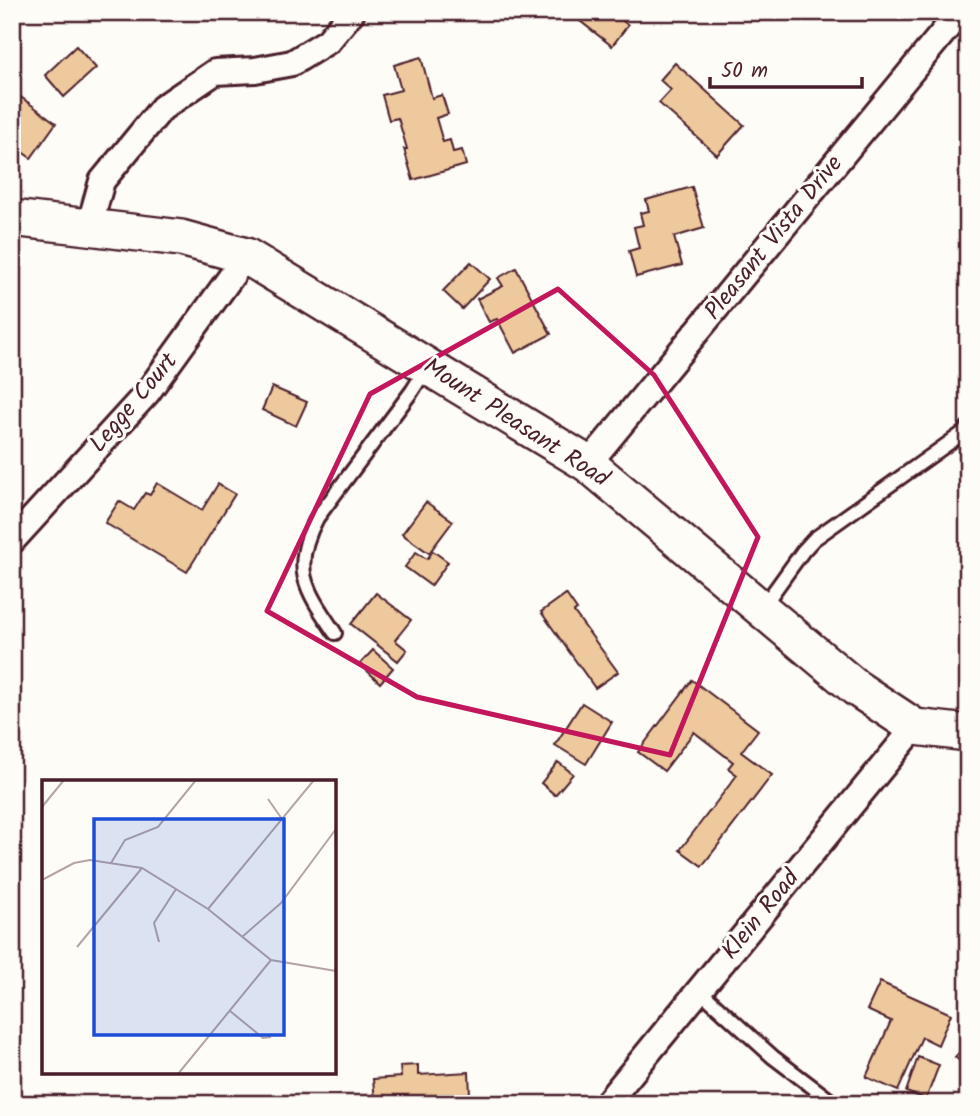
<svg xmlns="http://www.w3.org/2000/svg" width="980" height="1116" font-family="Kalam,sans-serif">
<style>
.building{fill:#eec99e;stroke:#4a1f2b;stroke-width:2}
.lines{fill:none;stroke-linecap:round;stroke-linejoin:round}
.lane-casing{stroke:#4a1f2b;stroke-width:18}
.street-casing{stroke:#4a1f2b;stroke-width:30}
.secondary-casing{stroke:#4a1f2b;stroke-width:40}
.lane{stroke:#fdfcf7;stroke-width:12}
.street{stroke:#fdfcf7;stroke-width:24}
.secondary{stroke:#fdfcf7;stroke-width:35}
.marked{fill:none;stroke:#c2185b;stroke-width:5;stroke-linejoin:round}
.labels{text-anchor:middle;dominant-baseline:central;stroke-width:6;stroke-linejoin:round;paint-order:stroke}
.street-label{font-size:24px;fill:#4a1f2b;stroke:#fdfcf7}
.inset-road{fill:none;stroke:#b5a4a5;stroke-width:2}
.view{fill:#1d4ed8;fill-opacity:0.15;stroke:#1d4ed8;stroke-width:3.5}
.inset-edge{fill:none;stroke:#4a1f2b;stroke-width:3.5}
</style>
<rect width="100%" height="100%" fill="#fdfcf7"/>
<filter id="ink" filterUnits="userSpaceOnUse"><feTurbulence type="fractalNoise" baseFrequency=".0143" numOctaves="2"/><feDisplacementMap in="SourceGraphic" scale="14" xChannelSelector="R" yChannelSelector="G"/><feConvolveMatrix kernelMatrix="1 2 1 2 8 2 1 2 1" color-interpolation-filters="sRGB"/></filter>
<g filter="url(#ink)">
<!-- building -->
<g class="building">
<path d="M587,12H611L628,25L612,46L580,21Z"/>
<path d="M76,46L96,68L64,97L45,75Z"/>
<path d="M421,57L432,98L442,95L448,114L436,118L443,142L450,140L453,152L462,150L466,165L413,180L404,149H407L398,118L389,120L382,95L401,90L394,65Z"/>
<path d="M675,63L744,125L717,155L659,103L671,90L660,80Z"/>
<path d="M18,95L56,123L31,158L12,145V102Z"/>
<path d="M692,187L704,228L674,237L682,265L636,277L629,251L639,248L634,227L643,225L640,213L649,211L646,200Z"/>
<path d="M471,262L490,279L462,309L443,291Z"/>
<path d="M516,268L551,334L515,353L497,319L489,322L477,299L503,286L498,278Z"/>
<path d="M272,387L307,402L296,426L262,410Z"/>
<path d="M157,483L202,510L218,484L235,494L187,572L105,523L119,501L134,510L145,493L150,495Z"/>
<path d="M426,502L453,521L429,553L402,534Z"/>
<path d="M433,551L448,562L431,586L405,567L416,552L427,559Z"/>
<path d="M376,593L411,620L395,640L407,650L398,661L351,624Z"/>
<path d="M566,594L577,610L574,612L618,672L595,688L541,612Z"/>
<path d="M373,650L393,668L380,683L360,664Z"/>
<path d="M692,680L758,730L741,752L772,775L702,866L680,850L737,775L728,768L733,762L694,732L664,771L638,752Z"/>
<path d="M582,703L612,722L586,764L555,745Z"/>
<path d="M558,762L573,774L555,795L541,783Z"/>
<path d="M880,982L951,1014L938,1045L922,1037L898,1091L866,1077L891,1021L867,1010Z"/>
<path d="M968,1043V1068L955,1057Z"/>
<path d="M918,1057L939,1065L926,1099L906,1092Z"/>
<path d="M418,1065V1075L469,1072L470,1095L375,1101L373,1079L401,1077L400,1066Z"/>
</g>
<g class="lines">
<!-- lane casing -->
<g class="lane-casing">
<g id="lane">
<path d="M762,608L803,551L814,539L963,433L968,427"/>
<path d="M335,633C306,590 290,569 317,518L412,391L419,380L423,368"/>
<path d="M699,990L773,1057L835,1104"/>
</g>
</g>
<!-- street casing -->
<g class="street-casing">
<g id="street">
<path d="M89,227L102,181L162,108L215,72L255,70L292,63L328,41L352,12"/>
<path d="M588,464L960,12"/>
<path d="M12,541L147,393L246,256"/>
<path d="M606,1104L915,727"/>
</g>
</g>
<!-- secondary casing -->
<g class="secondary-casing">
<path id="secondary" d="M12,218L181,238L246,256L588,464L856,688L915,727L968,733"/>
</g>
<!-- lane -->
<use href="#lane" class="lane"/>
<!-- street -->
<use href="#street" class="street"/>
<!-- secondary -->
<use href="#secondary" class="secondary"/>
</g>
</g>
<!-- marked area -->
<path class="marked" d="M558,289L654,375L758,537L670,755L417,697L267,611L370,394Z"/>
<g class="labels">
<!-- street labels -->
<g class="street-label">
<text transform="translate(774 238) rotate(-51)">Pleasant Vista Drive</text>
<text transform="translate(134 403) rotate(-50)">Legge Court</text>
<text transform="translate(516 423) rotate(33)">Mount Pleasant Road</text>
<text transform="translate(761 915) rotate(-51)">Klein Road</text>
</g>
</g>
<!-- overview -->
<g transform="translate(42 780)">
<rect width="294" height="294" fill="#fdfcf7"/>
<path class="inset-road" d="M226,19L240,39M0,27L22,0M69,83L83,60L116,47L154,0M0,100L32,83L48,80L100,88L166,129L229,180L294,191M166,129L272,0M200,157L239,123L294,49M117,162L112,143L134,109M35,167L100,88M188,231L221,258L229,257M136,294L229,180"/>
<path class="view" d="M52,39H242V255H52Z"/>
<rect width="294" height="294" class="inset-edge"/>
</g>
<!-- margin -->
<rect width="980" height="1116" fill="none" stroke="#fdfcf7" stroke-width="42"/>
<rect x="21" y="21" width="938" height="1074" fill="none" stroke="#4a1f2b" stroke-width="2.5" filter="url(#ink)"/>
<!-- scale -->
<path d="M710 77v10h152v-10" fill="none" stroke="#4a1f2b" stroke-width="3.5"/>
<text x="721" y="77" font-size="21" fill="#4a1f2b" stroke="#fdfcf7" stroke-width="5" paint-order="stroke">50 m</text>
</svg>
